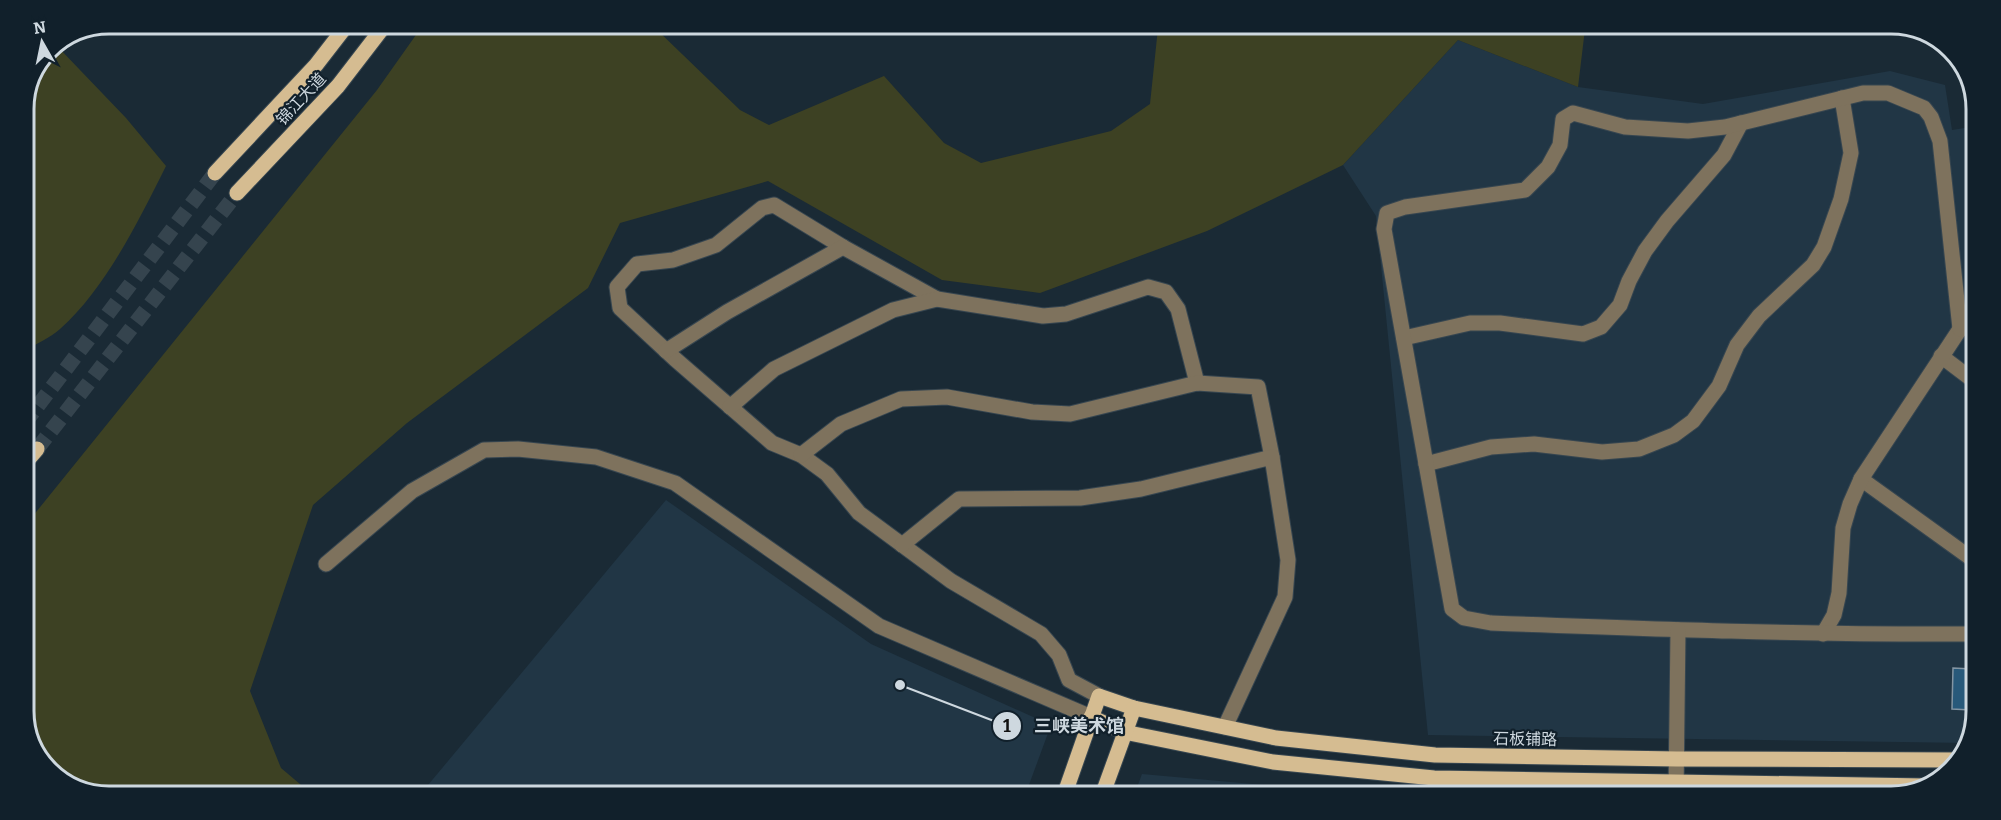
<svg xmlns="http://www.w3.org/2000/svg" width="2001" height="820" font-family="Bitter,'Noto Sans SC',serif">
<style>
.built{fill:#213645}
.green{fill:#3d4123}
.building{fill:#28597a;stroke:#8395a3;stroke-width:1.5}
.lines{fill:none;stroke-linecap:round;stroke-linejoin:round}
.major-tunnel{stroke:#35444e;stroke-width:15;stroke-dasharray:15 8;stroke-linecap:butt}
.minor-casing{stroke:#374650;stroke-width:17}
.major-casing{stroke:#374650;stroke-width:17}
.minor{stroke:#7e725d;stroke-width:15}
.major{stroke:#d5bc91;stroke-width:15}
.labels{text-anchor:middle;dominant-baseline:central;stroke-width:4.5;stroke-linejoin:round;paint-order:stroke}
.street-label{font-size:16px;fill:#ced8df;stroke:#11202b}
.rim{fill:none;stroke:#ced8df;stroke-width:3}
.leader{fill:none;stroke:#ced8df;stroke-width:2}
.callout-dot{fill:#ced8df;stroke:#11202b;stroke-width:2}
.mark-label{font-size:18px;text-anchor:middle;font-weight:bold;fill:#111}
.callout-label{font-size:18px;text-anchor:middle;font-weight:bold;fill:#ced8df;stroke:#11202b;stroke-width:4.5;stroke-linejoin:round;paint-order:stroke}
</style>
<rect width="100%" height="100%" fill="#1a2a35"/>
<!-- built -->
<g class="built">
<path d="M1458,40L1578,87L1703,104L1890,71L1945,85L1952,130L1977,126L1970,743L1428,735L1376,216L1343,165Z"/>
<path d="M666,500L871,644L1051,725L1026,793L423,791Z"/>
<path d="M1142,774L1363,794L1135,793Z"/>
</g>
<!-- green -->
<g class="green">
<path d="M423,25L653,26L740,110L769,125L884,76L944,143L981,163L1111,131L1150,104L1158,28L1585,29L1578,87L1458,40L1343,165L1207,231L1040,293L942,280L768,181L620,223L588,288L407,423L313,505L250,691L281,768L307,790H77L41,762L24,716V527L377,90Z"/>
<path d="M57,46L126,118L166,166C139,220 106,288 60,329C50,338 36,344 24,351V104L49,49Z"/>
</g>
<!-- building -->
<path class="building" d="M1953,668L1971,669V710L1952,709Z"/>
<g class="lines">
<!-- major-tunnel -->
<g class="major-tunnel">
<path d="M24,424L215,173"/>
<path d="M37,449L237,193"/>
</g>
<!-- minor casing -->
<g class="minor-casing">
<g id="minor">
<path d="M843,247L774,205L762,208L716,245L673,260L637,264L617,287L620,308L675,359L772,443L801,455L827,474L859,513L951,581L1041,634L1059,655L1069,680L1099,696"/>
<path d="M1404,338L1470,323H1500L1583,334L1601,327L1620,305L1629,281L1645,251L1667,221L1724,155L1741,123"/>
<path d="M666,351L727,312L843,247L937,299"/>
<path d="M1941,356L1974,381"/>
<path d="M730,407L774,369L893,310L937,299L1043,316L1066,314L1148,287L1166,292L1178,309L1197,383"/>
<path d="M801,455L841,424L901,399L947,397L1032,412L1070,414L1197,383L1258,387L1272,457"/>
<path d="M1426,464L1491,447L1534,444L1602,452L1639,449L1674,435L1693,421L1719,386L1737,345L1759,316L1813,265L1824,247L1841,199L1851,153L1842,98"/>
<path d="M1861,479L1972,559"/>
<path d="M902,545L959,499L1080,498L1141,489L1272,457L1288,560L1285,597L1225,727"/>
<path d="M326,564L412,491L484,450L518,449L596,457L675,483L879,626L1091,717"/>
<path d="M1823,634L1834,615L1839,593L1843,528L1850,504L1861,479L1960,329"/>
<path d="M1972,634C1811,635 1651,629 1491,623L1464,618L1452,609L1384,229L1387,213L1405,207L1525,190L1548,167L1560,145L1563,119L1573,113L1625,127L1688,131L1725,127L1863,93H1888L1924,108L1931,117L1940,141L1960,329L1975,325"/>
<path d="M1676,795L1678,630"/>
</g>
</g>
<!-- major casing -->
<g class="major-casing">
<g id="major">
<path d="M215,173L316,65L347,25"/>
<path d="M237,193L338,86L385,25"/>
<path d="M24,464L37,449"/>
<path d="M1091,717L1124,732L1273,762L1434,778L1925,786"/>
<path d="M1065,793L1099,696L1134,708L1276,738L1435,755L1677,759L1957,760"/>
<path d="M1103,793L1134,708"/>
</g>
</g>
<!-- minor -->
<use href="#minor" class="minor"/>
<!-- major -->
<use href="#major" class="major"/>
</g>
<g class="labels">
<!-- street labels -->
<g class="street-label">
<text transform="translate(301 99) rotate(-47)">锦江大道</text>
<text transform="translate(1525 739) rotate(1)">石板铺路</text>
</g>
</g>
<!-- crop -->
<path d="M0 0H2001V820H0ZM109 34H1891A75 75 0 0 1 1966 109V711A75 75 0 0 1 1891 786H109A75 75 0 0 1 34 711V109A75 75 0 0 1 109 34Z" fill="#11202b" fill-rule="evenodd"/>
<path class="rim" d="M109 34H1891A75 75 0 0 1 1966 109V711A75 75 0 0 1 1891 786H109A75 75 0 0 1 34 711V109A75 75 0 0 1 109 34Z"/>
<!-- callouts -->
<path class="leader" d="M900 685L1007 726"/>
<g class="callout-dot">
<circle cx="900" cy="685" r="6"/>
<circle cx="1007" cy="726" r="15"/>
</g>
<g class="mark-label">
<text x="1007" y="732">1</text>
</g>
<g class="callout-label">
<text x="1079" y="732">三峡美术馆</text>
</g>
<!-- north arrow -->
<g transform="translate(42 42) rotate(351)" stroke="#11202b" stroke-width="4.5" paint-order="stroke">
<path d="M0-4.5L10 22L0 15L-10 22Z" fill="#ced8df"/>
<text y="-9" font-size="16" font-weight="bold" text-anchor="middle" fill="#ced8df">N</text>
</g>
</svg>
